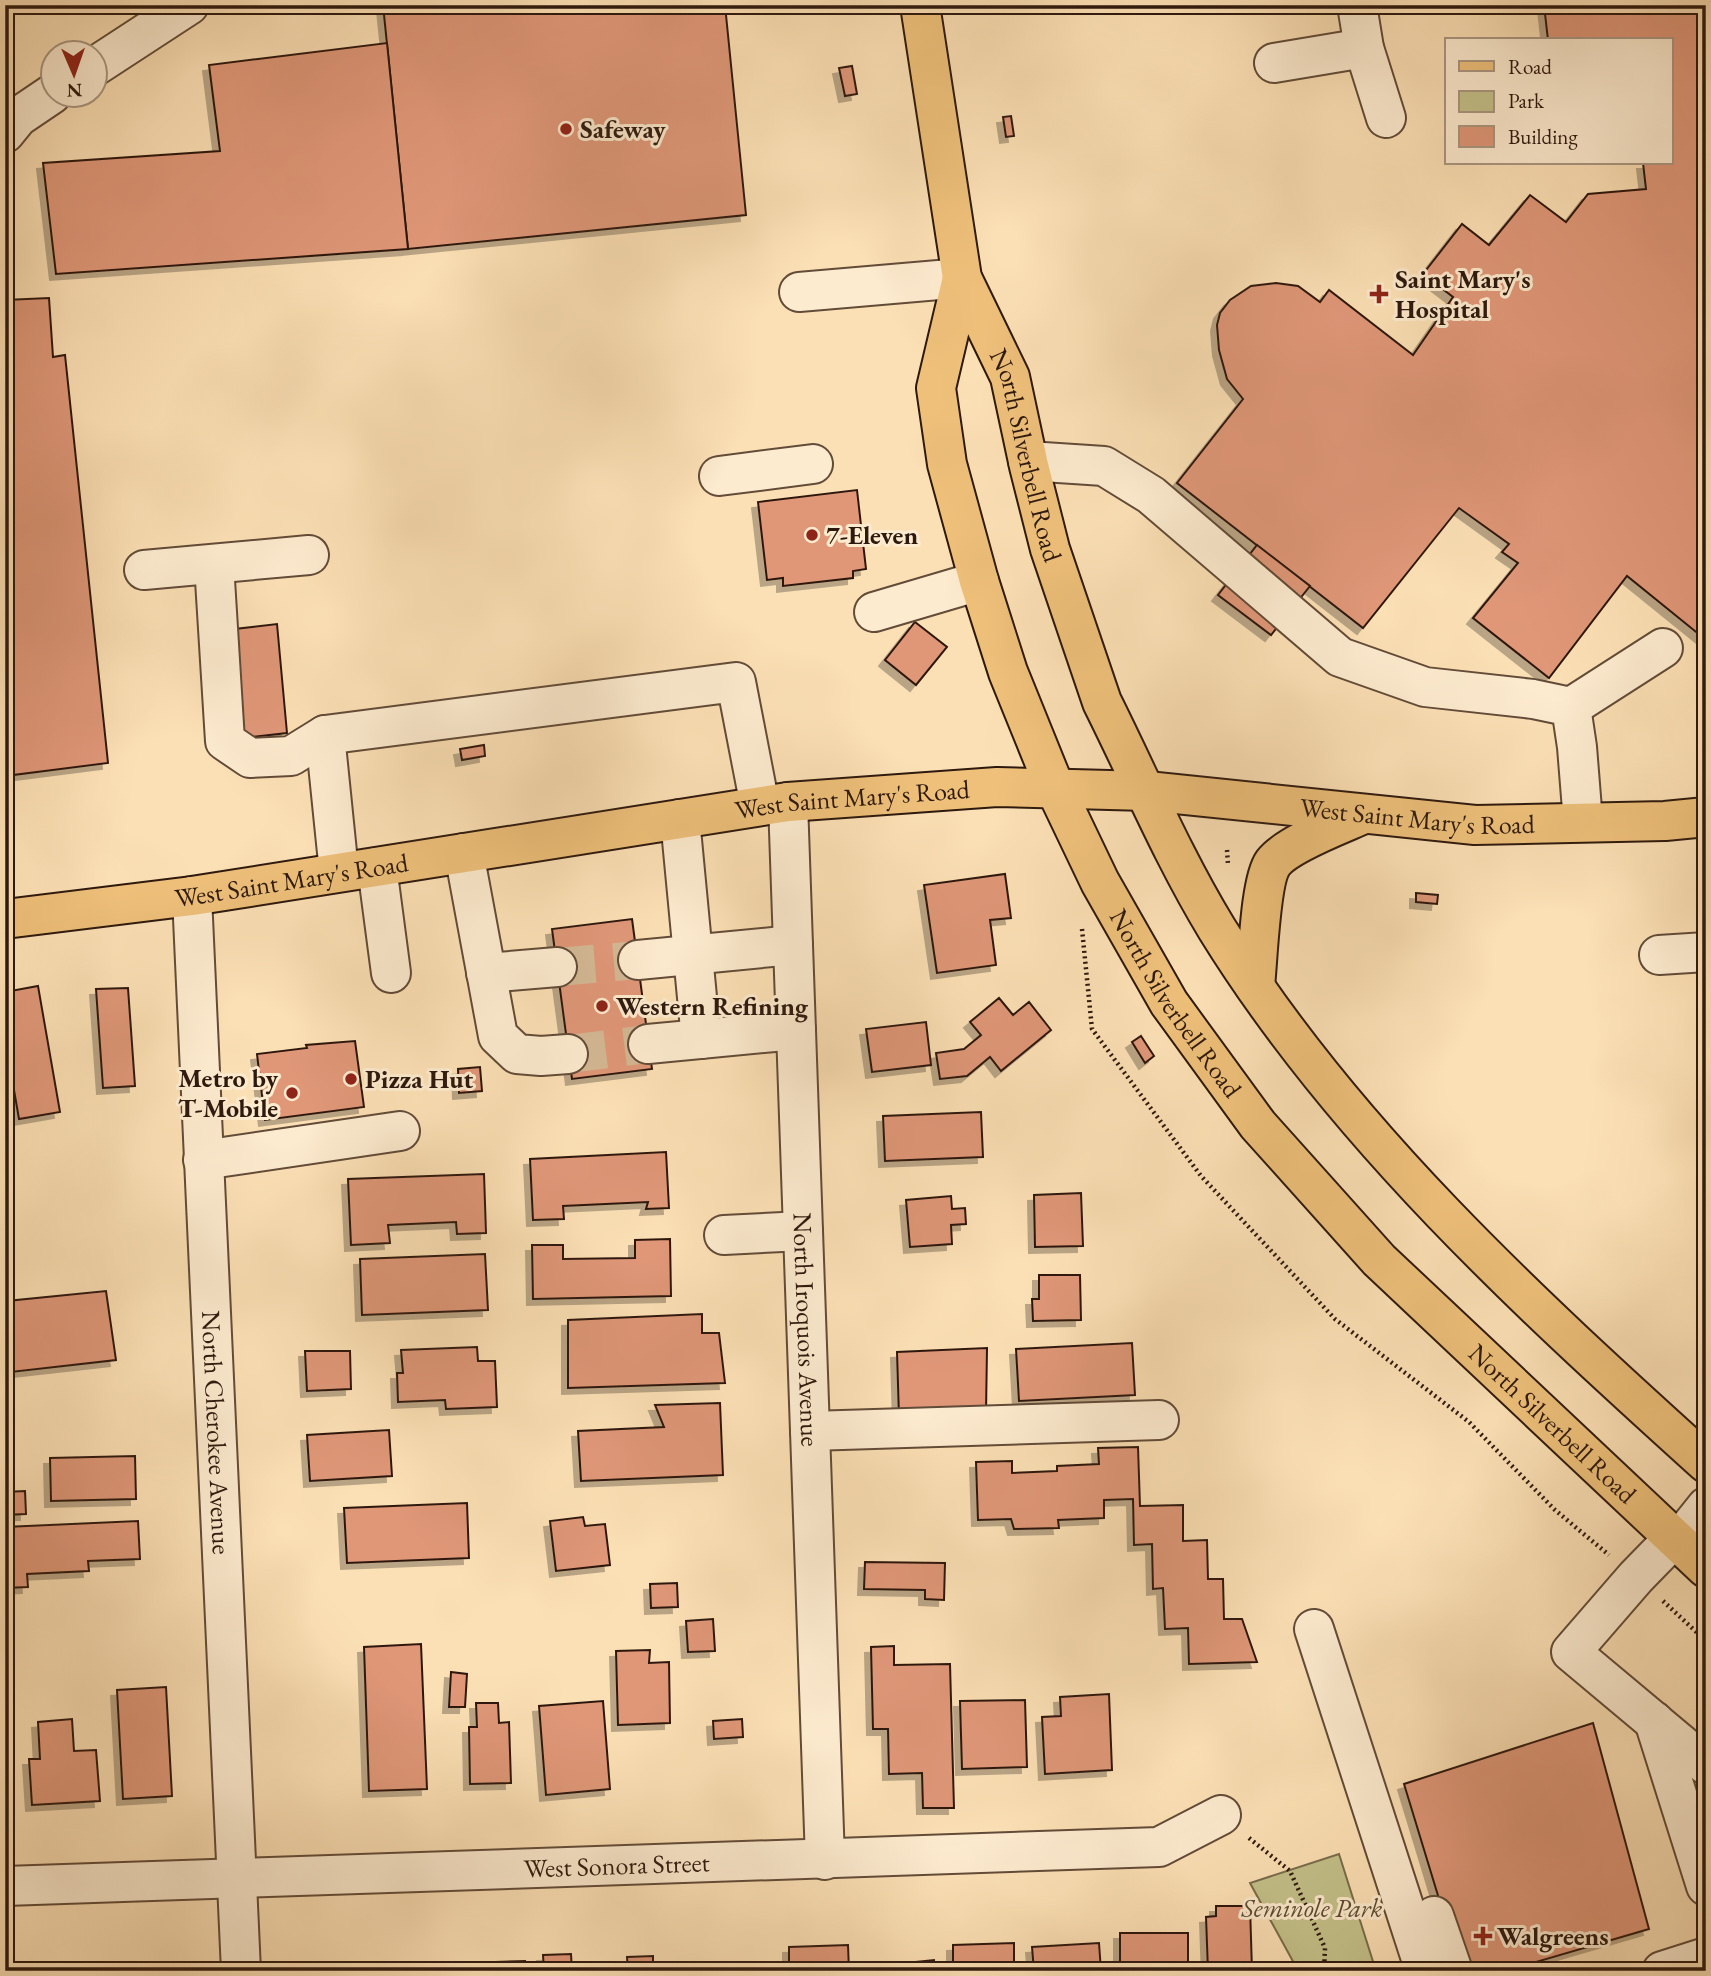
<svg xmlns="http://www.w3.org/2000/svg" width="1711" height="1976" font-family="'EB Garamond',serif">
<style>
.green{fill:#c4c18a;stroke:#796d4c;stroke-width:2}
.building{fill:#df9778;stroke:#2e190e;stroke-width:2;filter:url(#shadow)}
.lines{fill:none;stroke-linecap:round;stroke-linejoin:round}
.minor-tunnel{stroke:#d3b894;stroke-width:38;stroke-dasharray:38 19;stroke-linecap:butt}
.minor-casing{stroke:#624b38;stroke-width:42}
.major-casing{stroke:#2e190e;stroke-width:42}
.path{stroke:#2e190e;stroke-width:4.5;stroke-dasharray:2 3.5;stroke-linecap:butt}
.minor{stroke:#fdebcf;stroke-width:38}
.major{stroke:#eec07a;stroke-width:38}
.poi-dot{fill:#8f2418;stroke:#fdebcf;stroke-width:2.5}
.labels{text-anchor:middle;dominant-baseline:central;stroke-width:6;stroke-linejoin:round;paint-order:stroke}
.poi-label{font-size:26px;font-weight:bold;fill:#2e190e;stroke:#fdebcf;text-anchor:start}
.street-label{font-size:26px;fill:#2e190e;stroke:#fdebcf}
.park-label{font-size:26px;font-style:italic;fill:#5b4b33;stroke:#fdebcf}
</style>
<defs>
<filter id="shadow"><feDropShadow dx="-6" dy="6" stdDeviation="0" flood-color="#0004"/></filter>
</defs>
<rect width="100%" height="100%" fill="#fce0b5"/>
<filter id="stains"><feTurbulence type="fractalNoise" baseFrequency=".00286" numOctaves="4"/><feColorMatrix values="0 0 0 0 .2 0 0 0 0 .09 0 0 0 0 .02 0 0 0 .5 -.17"/></filter>
<radialGradient id="worn" r=".72"><stop offset=".6" stop-color="#630" stop-opacity="0"/><stop offset="1" stop-color="#630" stop-opacity=".3"/></radialGradient>
<!-- green -->
<path class="green" d="M1339,1854L1376,1971H1295V1965L1250,1883Z"/>
<!-- building -->
<g class="building">
<path d="M383,5H725L746,215L408,249Z"/>
<path d="M1544,5H1706V640L1627,576L1549,678L1473,618L1518,563L1502,552L1509,544L1459,508L1363,628L1177,483L1243,399L1227,379L1219,350L1217,325L1220,313L1230,300L1251,286L1276,283L1298,286L1320,302L1329,290L1413,355L1453,297L1423,274L1462,224L1489,245L1530,195L1566,222L1588,194L1646,189L1643,163H1671V40H1548Z"/>
<path d="M387,43L408,249L56,274L43,163L220,151L209,65Z"/>
<path d="M852,66L857,94L845,96L839,68Z"/>
<path d="M1011,116L1014,136L1006,137L1003,117Z"/>
<path d="M49,298L53,357L65,355L108,763L5,776V300Z"/>
<path d="M857,490L866,569L853,571V578L783,586V578L767,580L758,502Z"/>
<path d="M1257,545L1310,586L1271,635L1218,595Z"/>
<path d="M915,622L947,647L916,685L885,660Z"/>
<path d="M277,624L287,733L243,738L235,629Z"/>
<path d="M484,745L485,756L462,760L460,749Z"/>
<path d="M1005,874L1011,918L990,920L996,965L937,973L924,885Z"/>
<path d="M1416,893L1438,895L1437,904L1416,902Z"/>
<path d="M632,919L652,1069L572,1079L552,929Z"/>
<path d="M38,986L60,1112L19,1119L5,1038V992Z"/>
<path d="M128,988L135,1086L103,1088L96,989Z"/>
<path d="M999,998L1013,1015L1029,1002L1051,1030L1001,1071L990,1057L967,1076L940,1079L936,1053L964,1049L981,1035L970,1022Z"/>
<path d="M926,1022L931,1065L872,1072L866,1029Z"/>
<path d="M1141,1036L1154,1056L1145,1063L1132,1042Z"/>
<path d="M355,1041L364,1107L265,1120L257,1054L307,1048L306,1045Z"/>
<path d="M480,1067L482,1091L459,1093L458,1069Z"/>
<path d="M981,1112L983,1157L885,1161L883,1116Z"/>
<path d="M666,1152L669,1208L646,1209L648,1202L563,1206L564,1219L533,1220L530,1159Z"/>
<path d="M484,1174L486,1233L457,1234L456,1222L388,1225L390,1243L351,1245L348,1179Z"/>
<path d="M1081,1193L1083,1246L1035,1247L1034,1195Z"/>
<path d="M951,1196L952,1209L965,1208L966,1224L951,1225L952,1244L910,1247L906,1200Z"/>
<path d="M670,1239L671,1296L533,1299L532,1245H563V1259L635,1258V1240Z"/>
<path d="M485,1254L488,1310L362,1315L360,1259Z"/>
<path d="M1039,1275H1080L1081,1320L1033,1321L1032,1299H1039Z"/>
<path d="M106,1291L116,1360L11,1372L7,1301Z"/>
<path d="M702,1314V1333H719L725,1383L568,1388V1320Z"/>
<path d="M1132,1343L1135,1395L1019,1401L1016,1349Z"/>
<path d="M477,1347L478,1361H495L497,1407L446,1409L445,1400L398,1402L397,1373H403L401,1350Z"/>
<path d="M987,1348L986,1412L899,1417L897,1352Z"/>
<path d="M305,1351H350L351,1389L307,1391Z"/>
<path d="M720,1403L723,1475L581,1481L578,1431L664,1427L655,1405Z"/>
<path d="M389,1430L392,1476L310,1481L307,1435Z"/>
<path d="M1138,1447L1140,1506L1183,1505V1541L1207,1540L1208,1579H1223L1224,1619H1242L1257,1662L1189,1664L1188,1628L1165,1629L1163,1588L1153,1589L1152,1544L1134,1545L1133,1499L1104,1500V1518L1058,1520L1059,1528L1014,1529L1011,1519L978,1520L976,1462L1012,1461V1473L1057,1471V1466L1099,1464L1098,1448Z"/>
<path d="M135,1456L136,1499L51,1501L50,1458Z"/>
<path d="M25,1491L26,1514L5,1515V1492Z"/>
<path d="M467,1503L469,1558L347,1563L344,1508Z"/>
<path d="M583,1517L585,1526L605,1524L610,1565L556,1571L550,1521Z"/>
<path d="M138,1521L140,1559L88,1561L89,1571L27,1574L28,1587L5,1588V1527Z"/>
<path d="M865,1562L945,1563L944,1600L925,1599V1590L864,1589Z"/>
<path d="M677,1583L678,1607L651,1608L650,1584Z"/>
<path d="M713,1619L715,1651L688,1652L686,1621Z"/>
<path d="M421,1644L427,1789L369,1791L364,1647Z"/>
<path d="M894,1646V1665L950,1664L954,1808H923L922,1773L889,1774L888,1729H873L871,1647Z"/>
<path d="M650,1650L649,1663L669,1662L670,1723L618,1725L616,1651Z"/>
<path d="M451,1672L467,1674L465,1707H449Z"/>
<path d="M166,1687L172,1796L123,1799L117,1690Z"/>
<path d="M1109,1694L1112,1770L1045,1774L1042,1717L1061,1716L1060,1697Z"/>
<path d="M1025,1700L1027,1767L962,1769L960,1701Z"/>
<path d="M603,1701L610,1789L546,1795L539,1706Z"/>
<path d="M476,1703H498L499,1723L509,1722L511,1783L470,1784L469,1727H477Z"/>
<path d="M72,1719L74,1751L96,1750L100,1801L32,1805L29,1759H40L38,1722Z"/>
<path d="M742,1719L743,1737L714,1739L713,1721Z"/>
<path d="M1593,1723L1649,1929L1505,1971H1461L1404,1784Z"/>
<path d="M5,1724L9,1796H5Z"/>
<path d="M1216,1906H1250L1252,1971H1208L1206,1917L1216,1916Z"/>
<rect x="1120" y="1933" width="68" height="38"/>
<path d="M1014,1943V1971H953V1945Z"/>
<path d="M1099,1943L1101,1971H1034L1032,1947Z"/>
<path d="M848,1945L849,1971H789V1947Z"/>
<path d="M571,1954L572,1971H544L543,1955Z"/>
<path d="M653,1956V1971H628L627,1957Z"/>
<path d="M934,1960L935,1971H867V1967Z"/>
<path d="M525,1961V1971H467V1963Z"/>
<path d="M368,1962L369,1971H320V1963Z"/>
<path d="M426,1966L427,1971H379V1968Z"/>
</g>
<g class="lines">
<!-- minor-tunnel -->
<g class="minor-tunnel">
<path d="M557,967L638,960"/>
<path d="M568,1054L648,1044"/>
</g>
<!-- minor casing -->
<g class="minor-casing">
<g id="minor">
<path d="M1357,5L1364,48L1386,118"/>
<path d="M1274,63L1364,48"/>
<path d="M94,67L189,5"/>
<path d="M5,133L18,117L52,94"/>
<path d="M799,292L962,278"/>
<path d="M1028,461L1104,466L1151,495L1340,657L1425,687L1533,699L1571,707L1577,747L1583,822"/>
<path d="M719,476L813,464"/>
<path d="M214,564L225,741L250,758L291,756L325,735L736,682L760,806"/>
<path d="M144,570L309,555"/>
<path d="M874,612L979,581"/>
<path d="M1571,707L1663,648"/>
<path d="M325,735L339,872"/>
<path id="s1" d="M788,802L825,1860"/>
<path d="M680,819L701,1039"/>
<path d="M464,853L498,1036L517,1054L541,1056L568,1054"/>
<path d="M377,867L391,973"/>
<path id="s2" d="M192,896L241,1971"/>
<path d="M1659,955L1706,952"/>
<path d="M638,960L793,945"/>
<path d="M486,973L557,967"/>
<path d="M648,1044L796,1030"/>
<path d="M203,1160L400,1131"/>
<path d="M724,1235L803,1231"/>
<path d="M810,1431L1159,1420"/>
<path d="M1674,1538L1636,1577L1571,1652L1706,1765"/>
<path d="M1678,1542L1706,1507"/>
<path d="M1314,1629L1425,1971"/>
<path d="M1654,1721L1706,1886"/>
<path id="s3" d="M5,1886L1159,1847L1221,1815"/>
<path d="M1434,1916L1453,1971"/>
<path d="M1662,1971L1706,1957"/>
</g>
</g>
<!-- major casing -->
<g class="major-casing">
<g id="major">
<path id="s4" d="M920,5L962,278L1010,377L1029,466L1050,549L1102,702C1140,778 1173,857 1217,929C1343,1133 1529,1303 1706,1463"/>
<path id="s5" d="M962,278L936,388L947,464L979,581L1008,672L1055,788L1100,882L1169,1003L1258,1125L1379,1260L1706,1568"/>
<path id="s6" d="M5,919L192,896L788,802L997,787L1147,791L1475,825L1665,821L1706,817"/>
<path d="M1255,986C1258,960 1260,881 1273,863C1287,844 1342,824 1364,814"/>
</g>
</g>
<!-- path -->
<g class="path">
<path d="M1227,850L1228,865"/>
<path d="M1082,929L1092,1029L1201,1176L1335,1319L1469,1422L1555,1510L1609,1555"/>
<path d="M1663,1601L1706,1641"/>
<path d="M1249,1838L1290,1871L1325,1948L1324,1971"/>
</g>
<!-- minor -->
<use href="#minor" class="minor"/>
<!-- major -->
<use href="#major" class="major"/>
</g>
<!-- markers -->
<g class="poi-dot">
<circle cx="566" cy="129" r="7"/>
<path d="M1375.5 283.5h7v7h7v7h-7v7h-7v-7h-7v-7h7z"/>
<circle cx="812" cy="535" r="7"/>
<circle cx="602" cy="1006" r="7"/>
<circle cx="351" cy="1079" r="7"/>
<circle cx="292" cy="1093" r="7"/>
<path d="M1479.5 1925.5h7v7h7v7h-7v7h-7v-7h-7v-7h7z"/>
</g>
<g class="labels">
<!-- poi labels -->
<g class="poi-label">
<text x="580" y="129">Safeway</text>
<text x="1395" y="279">Saint Mary's<tspan x="1395" dy="30">Hospital</tspan></text>
<text x="826" y="535">7-Eleven</text>
<text x="616" y="1006">Western Refining</text>
<text x="278" y="1078" text-anchor="end">Metro by<tspan x="278" dy="30">T-Mobile</tspan></text>
<text x="365" y="1079">Pizza Hut</text>
<text x="1497" y="1936">Walgreens</text>
</g>
<!-- street labels -->
<g class="street-label">
<text stroke="none"><textPath href="#s4" startOffset="466">North Silverbell Road</textPath></text>
<text stroke="none"><textPath href="#s6" startOffset="856">West Saint Mary's Road</textPath></text>
<text stroke="none"><textPath href="#s6" startOffset="1423">West Saint Mary's Road</textPath></text>
<text stroke="none"><textPath href="#s6" startOffset="289">West Saint Mary's Road</textPath></text>
<text stroke="none"><textPath href="#s5" startOffset="779">North Silverbell Road</textPath></text>
<text stroke="none"><textPath href="#s1" startOffset="528">North Iroquois Avenue</textPath></text>
<text stroke="none"><textPath href="#s5" startOffset="1346">North Silverbell Road</textPath></text>
<text stroke="none"><textPath href="#s2" startOffset="537">North Cherokee Avenue</textPath></text>
<text stroke="none"><textPath href="#s3" startOffset="612">West Sonora Street</textPath></text>
</g>
<!-- park labels -->
<g class="park-label">
<text x="1312" y="1908">Seminole Park</text>
</g>
</g>
<!-- margin -->
<rect width="1711" height="1976" fill="none" stroke="#fce0b5" stroke-width="28"/>
<rect x="7" y="7" width="1697" height="1962" fill="none" stroke="#2e190e" stroke-width="3.5"/>
<rect x="14" y="14" width="1683" height="1948" fill="none" stroke="#2e190e" stroke-width="2"/>
<!-- legend -->
<rect x="1445" y="38" width="228" height="126" fill="#fdebcf" stroke="#aa9782" stroke-width="2"/>
<rect x="1459" y="61" width="35" height="10" fill="#eec07a" stroke="#aa9782" stroke-width="2"/>
<text x="1508" y="74" font-size="21" fill="#2e190e">Road</text>
<rect x="1459" y="91" width="35" height="21" fill="#c4c18a" stroke="#aa9782" stroke-width="2"/>
<text x="1508" y="108" font-size="21" fill="#2e190e">Park</text>
<rect x="1459" y="126" width="35" height="21" fill="#df9778" stroke="#aa9782" stroke-width="2"/>
<text x="1508" y="144" font-size="21" fill="#2e190e">Building</text>
<!-- north arrow -->
<g transform="translate(74 74) rotate(178)"><circle r="33" fill="#fdebcf" stroke="#aa9782" stroke-width="2"/>
<path d="M0-5L12 26L0 18L-12 26Z" fill="#8f2418"/>
<text y="-10" font-size="19" font-weight="bold" text-anchor="middle" fill="#2e190e">N</text>
</g>
<rect width="100%" height="100%" filter="url(#stains)"/>
<rect width="100%" height="100%" fill="url(#worn)"/>
</svg>
